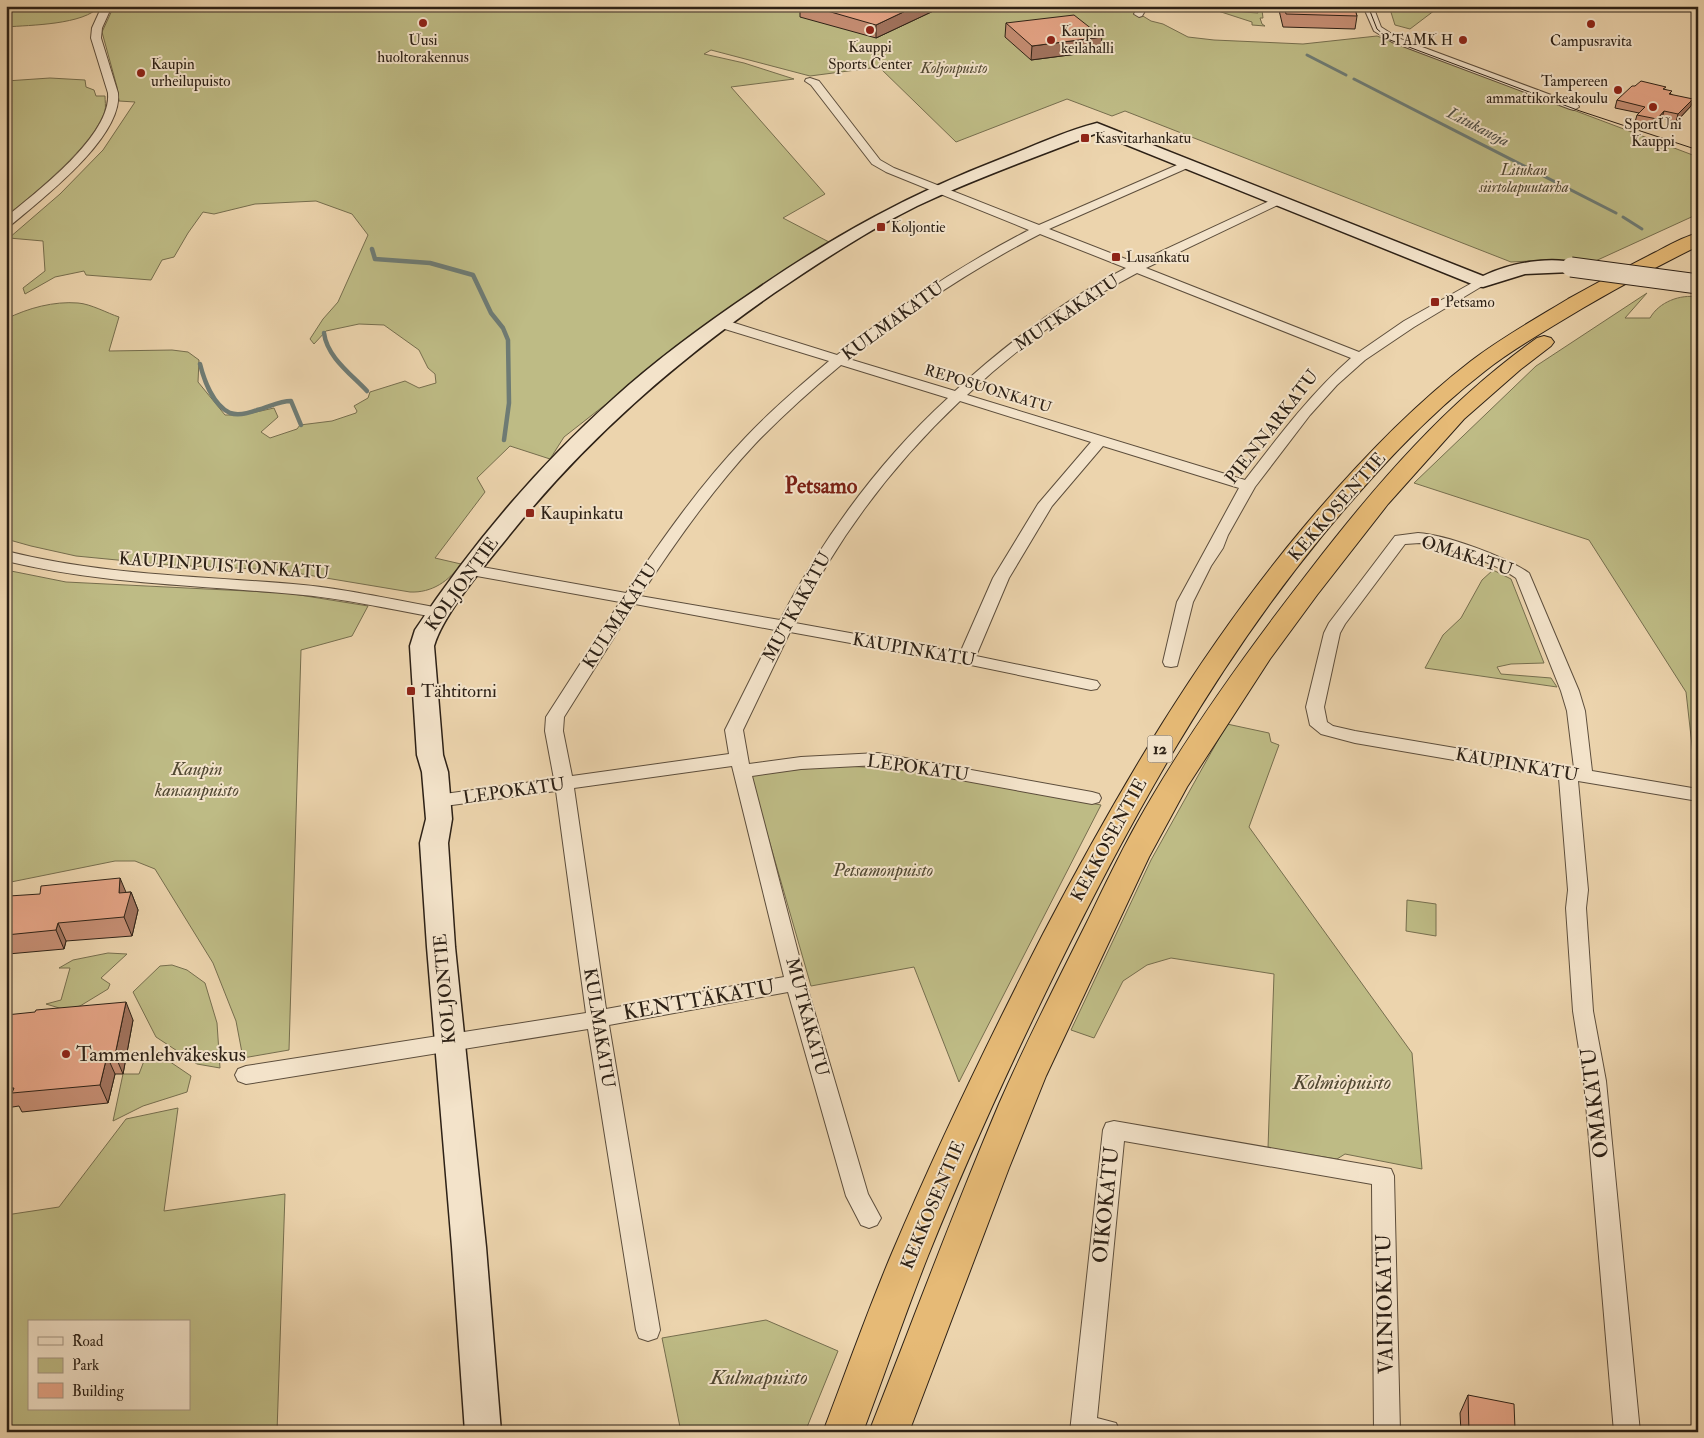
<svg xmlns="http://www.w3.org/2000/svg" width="1704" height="1438" font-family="'IM FELL Double Pica',serif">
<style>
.green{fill:#bebb85;stroke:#766e4e;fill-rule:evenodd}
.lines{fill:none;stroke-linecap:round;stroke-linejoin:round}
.stream-far2{stroke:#6e7b74;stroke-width:3}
.stream-far1{stroke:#6e7b74;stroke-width:4.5}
.stream{stroke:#6e7b74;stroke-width:5.5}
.street-casing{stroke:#5d4e3c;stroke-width:2}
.secondary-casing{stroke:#2d2116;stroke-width:3}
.highway-casing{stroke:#2d2116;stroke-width:2}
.street{fill:#f3e3ca;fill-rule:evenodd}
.secondary{fill:#f3e3ca;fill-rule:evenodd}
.highway{fill:#e6ba76;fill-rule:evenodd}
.tram{stroke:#2d2116;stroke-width:1}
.secondary-bridge-casing{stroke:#2d2116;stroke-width:21;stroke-linecap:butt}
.secondary-bridge{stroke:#f3e3ca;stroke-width:19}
.wall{fill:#c78f75;stroke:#2d2116}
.shaded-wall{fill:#a2745f;stroke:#2d2116}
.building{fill:#e7a688;stroke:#2d2116}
.poi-dot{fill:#8f2418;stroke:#f3e3ca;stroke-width:2}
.labels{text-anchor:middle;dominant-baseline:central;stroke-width:4;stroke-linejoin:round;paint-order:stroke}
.far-poi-label{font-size:15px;fill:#2d2116;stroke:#f3e3ca;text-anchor:start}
.far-park-label{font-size:15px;font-style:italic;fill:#514832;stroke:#f3e3ca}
.far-street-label{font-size:15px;fill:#2d2116;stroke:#f3e3ca}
.far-water-label{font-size:16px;font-style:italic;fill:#4e4e45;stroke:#f3e3ca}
.shield{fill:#f3e3ca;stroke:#685b4c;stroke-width:1}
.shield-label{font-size:16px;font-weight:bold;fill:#2d2116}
.street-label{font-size:18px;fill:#2d2116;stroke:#f3e3ca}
.poi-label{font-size:18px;fill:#2d2116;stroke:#f3e3ca;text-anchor:start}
.park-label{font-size:18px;font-style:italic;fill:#514832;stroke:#f3e3ca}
.near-street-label{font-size:21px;fill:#2d2116;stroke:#f3e3ca}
.near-poi-label{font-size:21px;fill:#2d2116;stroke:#f3e3ca;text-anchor:start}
.near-park-label{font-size:21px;font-style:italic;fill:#514832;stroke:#f3e3ca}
.district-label{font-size:22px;font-weight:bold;fill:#7a1f14;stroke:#f3e3ca}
</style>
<rect width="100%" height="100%" fill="#ecd4ad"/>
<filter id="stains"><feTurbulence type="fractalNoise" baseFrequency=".004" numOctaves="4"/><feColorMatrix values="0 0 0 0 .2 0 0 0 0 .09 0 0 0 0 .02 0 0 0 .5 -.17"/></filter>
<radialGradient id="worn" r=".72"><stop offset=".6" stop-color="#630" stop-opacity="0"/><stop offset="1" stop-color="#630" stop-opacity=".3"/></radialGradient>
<!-- green -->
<g class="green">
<path d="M23,6H100C84,25 30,25 6,27C6,10 7,11 23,6Z"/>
<path d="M114,6H1131L1133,10L1151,21L1163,24L1188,37L1214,40L1303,44L1377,36L1698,157V214L1591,263L1548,260L1511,262L1125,111L1112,116L1067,99L956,142L879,67L810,76L711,50L704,54L744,63L794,79L731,87L825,194L783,218L829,242L726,310L564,437L550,459L510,446L477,478L485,492L435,558L461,564C449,581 432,593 410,592L278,570L169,565L76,556L31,546L6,539V319C28,308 54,301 78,303C91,304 107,313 119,317L109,351L172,350L188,352L199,360L198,382L225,415H243L274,408L278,417L261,432L270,438L297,429L300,425L332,421L356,413L357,411L354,406L368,398L370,392L405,381L419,388L436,383L435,374L428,368L419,350L384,325L359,324L326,331L314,344L310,339L323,319L338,302L368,235L352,214L316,201L255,204L214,214L203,212L188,233L174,257L162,260L151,280L86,275L84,271L55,277L25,294L23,288L45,271L43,241L9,238L60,194L103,150L135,102L119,101L117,87L102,32Z"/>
<path d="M1389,6H1449L1439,7L1410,29L1395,25Z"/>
<path d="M1215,10L1258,13L1257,10H1262L1263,18H1260L1262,24L1265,26L1252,25V22Z"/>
<path d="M50,78L85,80L86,87L94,90L96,96H105C105,100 106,107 105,111C94,145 34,194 6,216V81Z"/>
<path d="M1647,293L1625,318H1650C1659,302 1680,294 1698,297V781H1696L1686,692L1589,540L1414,483L1536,366Z"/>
<path d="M6,570L66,582L287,593L368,606L352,636L301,650L289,1050L243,1058L236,1021L213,963L155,869L135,861H115L6,883Z"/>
<path d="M1493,570L1511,579L1544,663L1511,664L1497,667L1501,674L1551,678L1557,687L1425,668L1443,635L1461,618L1482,580Z"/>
<path d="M1227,724L1269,733L1271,742L1279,745L1249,827L1412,1053L1422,1169L1345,1154L1337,1159L1268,1148L1274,974L1171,958L1147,965L1123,981L1094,1038L1071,1030L1151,860Z"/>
<path d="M836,766C925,767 1013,789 1101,805L959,1082L914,967L811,986L750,774Z"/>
<path d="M1407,900L1436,904V936L1406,931Z"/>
<path d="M108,953L127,954L101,978L110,984L108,989L80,1006L66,1010L46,1004L61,1000L70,968H59L73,960Z"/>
<path d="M172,965L187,970L205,983L217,1023L220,1068L197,1064L156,1037L133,992L160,966Z"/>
<path d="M147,1053L160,1055L191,1076L187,1092L143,1106L113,1121L123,1074H139Z"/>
<path d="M178,1108L164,1211L285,1194L277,1432H6V1215L59,1207L126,1119ZM29,1322H189V1409H29Z"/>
<path d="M766,1320L838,1351L805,1432H681L662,1338Z"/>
</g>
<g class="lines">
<!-- stream-far2 -->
<g class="stream-far2">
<path d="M1307,55L1346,75"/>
<path d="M1354,79L1616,213"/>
<path d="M1623,217L1642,229"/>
</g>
<!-- stream-far1 -->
<g class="stream-far1">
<path d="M372,249L375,259L430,263L473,275L491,313L503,328L508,340L509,403L504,440"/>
<path d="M324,333C327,357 351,374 367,391"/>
<path d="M200,364C204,380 213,405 230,413C239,416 249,413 257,410C269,407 279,401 291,401L301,425"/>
</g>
<!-- stream -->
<path class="stream" d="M1696,540L1698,548"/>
<!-- street casing -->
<g class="street-casing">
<g id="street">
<path d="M102,6H112L102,28L101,38L118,93C123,137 42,199 10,226H6V217C37,192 112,135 108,93L91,38L92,28Z"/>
<path d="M1138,6H1148L1142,16L1139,17L1134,14Z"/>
<path d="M1363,6H1373L1381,27L1398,38L1578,105L1579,107L1574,110L1570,109L1392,42L1374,31Z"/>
<path d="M810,78L819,81L880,160L894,168L1039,225L1184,162H1192L1194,164L1192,166L1049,229L1136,263L1276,198H1284L1286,200L1284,202L1146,268L1359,352L1404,321L1479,279L1483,278L1489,282L1414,327L1365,360L1337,385L1310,415L1255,487L1228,535L1223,548L1211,566L1193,602L1177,666L1171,667L1165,666L1163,662L1177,602L1239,488L1103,446L1052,506L1009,578L976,656L1097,681L1100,685L1097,689L1091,690L966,664L790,632L743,730L749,764L801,757L878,753L1092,792L1099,794L1101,798L1099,802L1092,804L878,765L801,769L752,776L806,983L868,1194L881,1218L877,1225L869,1228L861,1225L846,1196L788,992L609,1025L660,1330L657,1338L648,1341L639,1338L636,1330L588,1029L246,1084L238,1081L235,1075L238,1069L246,1066L586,1013L556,791L437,807L430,806L428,801L430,796L437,795L554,779L545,731L546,717L620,602L471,575L465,573L463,570L465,567L471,565L626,593C662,539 700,485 745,438C771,410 800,386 829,361L715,326L713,323L715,320H725L837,355C898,307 961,265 1029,230L886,172L872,164L811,85L805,81L806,79ZM1040,234L1126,268C1064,300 1006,344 955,391L849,359C909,311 972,269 1040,234ZM1137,273L1351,358C1310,394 1278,437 1245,480L967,395C1017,348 1076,305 1137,273ZM841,365L948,398C879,461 823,538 780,620L640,596C675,543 712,490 755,444C782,416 811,390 841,365ZM960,401L1091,442L1038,504L993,578L960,653L795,623C836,540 892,465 960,401ZM635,604L775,630L725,730L729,754L572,776L563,731L564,717ZM732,766L784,977L606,1009L574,788Z"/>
<path d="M1418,533C1446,535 1505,556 1529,573L1579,691L1585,711L1592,771L1698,789V801L1578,781L1588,890L1586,908L1593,1011L1606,1081L1640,1432H1614L1584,1081L1573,1011L1566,908L1568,890L1559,778L1355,743L1321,734L1310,725L1306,707L1324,633L1329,623L1395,536ZM1420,543C1449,548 1492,561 1516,578L1561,691L1567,711L1574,768L1355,731L1333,726L1327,722L1324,707L1340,633L1345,624L1405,544Z"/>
<path d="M6,551C101,575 196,576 293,584C342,588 390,599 439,608L445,609L447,613L445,617L439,618C390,609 342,598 293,594C196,585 101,584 6,561Z"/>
<path d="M1114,1121L1391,1169L1394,1176L1400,1432H1374L1372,1184L1124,1141L1097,1418L1116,1423L1120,1432H1070L1103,1130L1106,1123Z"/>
</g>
</g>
<!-- secondary casing -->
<g class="secondary-casing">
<path id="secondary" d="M1097,123L1483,276C1510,263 1548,256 1577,263L1580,267L1577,271L1571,272L1525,274L1483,287L1477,286L1097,133C1037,157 976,178 917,206C867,231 820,262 774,293C673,364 589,437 511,533C488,562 444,612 434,646L443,755L448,772L452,819L448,843L455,947L486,1247L501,1432H465L452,1247L427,947L420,843L426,819L422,772L417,755L410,646L415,630C471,546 538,466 613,399C657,359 705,324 754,291C835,235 912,193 1003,158C1034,146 1065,131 1097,123Z"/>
</g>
<!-- highway casing -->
<g class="highway-casing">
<g id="highway">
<path d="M1698,233V246C1648,271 1600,297 1553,326C1530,340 1506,354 1485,371C1424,418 1371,477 1322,536C1214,668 1132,817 1057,969C1011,1063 967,1159 928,1256C905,1314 885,1373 863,1432H823C846,1372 867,1312 892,1253C938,1145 989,1039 1043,934C1118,791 1199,652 1303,528C1353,468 1409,409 1471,361C1501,338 1535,319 1568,299C1597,283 1626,267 1656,252C1669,245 1683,237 1698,233Z"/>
<path d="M1544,336L1551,338L1554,342L1551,346L1521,369L1464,419L1388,504L1317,595L1270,659L1187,787L1149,857L1046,1076L1009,1168L909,1432H869C912,1323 953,1212 999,1104C1026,1042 1057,982 1087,922C1103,889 1119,855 1137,823C1187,734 1247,651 1310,570C1377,483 1447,402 1537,338Z"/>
</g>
</g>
<!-- street -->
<use href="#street" class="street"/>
<!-- secondary -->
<use href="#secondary" class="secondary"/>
<!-- highway -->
<use href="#highway" class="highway"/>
<!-- tram -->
<path class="tram" d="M1368,6L1377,29L1390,40L1580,111L1698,150"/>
<!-- secondary-bridge casing -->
<g class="secondary-bridge-casing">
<path id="secondary-bridge" d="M1571,267L1698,284"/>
</g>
<!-- secondary-bridge -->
<use href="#secondary-bridge" class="secondary-bridge"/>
</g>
<!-- wall -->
<g class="wall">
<path d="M800,6H944L876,38L800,17Z"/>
<path d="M1278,6H1354L1357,16L1355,29L1283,27Z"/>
<path d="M1006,23L1100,51L1031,60L1005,37Z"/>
<path d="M1665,89L1671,94L1691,106L1676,122L1662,118L1654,126L1635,122L1637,115L1639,113L1615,108L1617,100Z"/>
<path d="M131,892L138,910L132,936L66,941L64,949L8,954L7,959H6V904Z"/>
<path d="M6,1015L133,1020L123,1074H115L108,1103L22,1112L19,1106L6,1108Z"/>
<path d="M1468,1395L1515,1429L1527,1432H1461L1460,1413Z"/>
</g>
<!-- shaded-wall -->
<g class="shaded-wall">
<path d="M916,6H944L876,38V25Z"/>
<path d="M1102,37L1100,51L1031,60L1032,46Z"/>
<path d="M1693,99L1691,106L1676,122L1678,114Z"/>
<path d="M1664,111L1662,118L1654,126L1657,119Z"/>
<path d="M120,878L128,897L131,892L138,910L132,936L124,917L119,893Z"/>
<path d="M58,923L66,941L64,949L56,930Z"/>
<path d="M6,951L8,954L7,959L6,957Z"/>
<path d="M126,1002L133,1020L123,1074L115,1055Z"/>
<path d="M107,1056L115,1074L108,1103L100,1085Z"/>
</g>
<!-- building -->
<g class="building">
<path d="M810,6H916L876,25Z"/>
<path d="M1284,6H1354L1357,16L1286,14Z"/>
<path d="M1074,15L1102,37L1032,46L1006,23Z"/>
<path d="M1641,81L1666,87L1663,89L1672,91L1669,94L1693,99L1678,114L1664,111L1657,119L1637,115L1645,107L1617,100L1632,86H1635Z"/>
<path d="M120,878L119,893L131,892L124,917L58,923L56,930L6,935V904H7L9,896L40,894L41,886Z"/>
<path d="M126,1002L115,1055L107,1056L100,1085L12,1093L14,1088H6V1015L35,1012L36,1010Z"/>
<path d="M1468,1395L1514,1404L1515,1429L1527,1432H1469Z"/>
</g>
<!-- markers -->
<g class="poi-dot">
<circle cx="423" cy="23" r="5"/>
<circle cx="1591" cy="24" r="5"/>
<circle cx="870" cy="30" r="5"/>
<circle cx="1051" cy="40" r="5"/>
<circle cx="1463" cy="40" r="5"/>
<circle cx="141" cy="73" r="5"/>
<circle cx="1618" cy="90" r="5"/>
<circle cx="1653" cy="107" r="5"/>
<rect x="1080" y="133" width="10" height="10" rx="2.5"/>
<rect x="876" y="222" width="10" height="10" rx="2.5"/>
<rect x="1111" y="252" width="10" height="10" rx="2.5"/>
<rect x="1430" y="297" width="10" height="10" rx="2.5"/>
<rect x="525" y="508" width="10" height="10" rx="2.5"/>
<rect x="406" y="686" width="10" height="10" rx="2.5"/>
<circle cx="66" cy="1054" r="5"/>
</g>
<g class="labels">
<!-- far-poi labels -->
<g class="far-poi-label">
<text x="1061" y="31">Kaupin<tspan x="1061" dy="17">keilahalli</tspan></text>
<text x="423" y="40" text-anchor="middle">Uusi<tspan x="423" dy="17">huoltorakennus</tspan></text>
<text x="1453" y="40" text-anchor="end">P TAMK H</text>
<text x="1591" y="41" text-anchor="middle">Campusravita</text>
<text x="870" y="47" text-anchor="middle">Kauppi<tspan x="870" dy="17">Sports Center</tspan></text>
<text x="151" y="64">Kaupin<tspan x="151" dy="17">urheilupuisto</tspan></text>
<text x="1608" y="81" text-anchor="end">Tampereen<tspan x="1608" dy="17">ammattikorkeakoulu</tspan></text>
<text x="1653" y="124" text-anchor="middle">SportUni<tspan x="1653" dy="17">Kauppi</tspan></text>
<text x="1095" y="138">Kasvitarhankatu</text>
<text x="891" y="227">Koljontie</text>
<text x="1126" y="257">Lusankatu</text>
<text x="1445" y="302">Petsamo</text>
</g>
<!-- far-park labels -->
<g class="far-park-label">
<text x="954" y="68">Koljonpuisto</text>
<text x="1524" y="170">Litukan<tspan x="1524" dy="17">siirtolapuutarha</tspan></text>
</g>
<!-- far-street labels -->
<g class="far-street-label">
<text transform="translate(988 389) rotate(17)">REPOSUONKATU</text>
</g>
<!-- far-water labels -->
<g class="far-water-label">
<text transform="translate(1478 127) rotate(27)">Litukanoja</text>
</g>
<!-- shield labels -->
<rect class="shield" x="1147.5" y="735.5" width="25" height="27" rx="4"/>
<g class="shield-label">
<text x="1160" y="749">12</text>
</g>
<!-- street labels -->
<g class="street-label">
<text transform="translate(1067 313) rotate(-34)">MUTKAKATU</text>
<text transform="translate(893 321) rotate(-36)">KULMAKATU</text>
<text transform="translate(1272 427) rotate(-52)">PIENNARKATU</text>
<text transform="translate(1337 507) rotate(-49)">KEKKOSENTIE</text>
<text transform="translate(1467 556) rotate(18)">OMAKATU</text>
<text transform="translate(224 566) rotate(4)">KAUPINPUISTONKATU</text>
<text transform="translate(462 584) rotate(-54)">KOLJONTIE</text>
<text transform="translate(797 607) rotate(-61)">MUTKAKATU</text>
<text transform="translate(620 616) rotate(-57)">KULMAKATU</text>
<text transform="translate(914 650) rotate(10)">KAUPINKATU</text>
<text transform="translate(1517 765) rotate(10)">KAUPINKATU</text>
<text transform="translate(918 768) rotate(8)">LEPOKATU</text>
<text transform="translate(514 791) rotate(-8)">LEPOKATU</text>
<text transform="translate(1109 840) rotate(-61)">KEKKOSENTIE</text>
<text transform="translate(445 989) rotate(-95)">KOLJONTIE</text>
<text transform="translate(807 1017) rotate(75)">MUTKAKATU</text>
<text transform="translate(599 1028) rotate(81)">KULMAKATU</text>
<text transform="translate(933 1205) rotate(-67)">KEKKOSENTIE</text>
</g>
<!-- poi labels -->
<g class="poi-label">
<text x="540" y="513">Kaupinkatu</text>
<text x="421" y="691">Tähtitorni</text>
</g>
<!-- park labels -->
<g class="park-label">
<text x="197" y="769">Kaupin<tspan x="197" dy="21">kansanpuisto</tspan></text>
<text x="883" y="870">Petsamonpuisto</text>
</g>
<!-- near-street labels -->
<g class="near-street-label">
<text transform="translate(699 1000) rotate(-10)">KENTTÄKATU</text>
<text transform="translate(1595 1103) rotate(-97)">OMAKATU</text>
<text transform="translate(1106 1205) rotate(-84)">OIKOKATU</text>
<text transform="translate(1385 1304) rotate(-91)">VAINIOKATU</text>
</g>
<!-- near-poi labels -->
<g class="near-poi-label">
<text x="76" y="1054">Tammenlehväkeskus</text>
</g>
<!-- near-park labels -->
<g class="near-park-label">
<text x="1342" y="1082">Kolmiopuisto</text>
<text x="759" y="1377">Kulmapuisto</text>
</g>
<!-- district labels -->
<g class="district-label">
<text x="821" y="486">Petsamo</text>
</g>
</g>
<!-- margin -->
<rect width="1704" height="1438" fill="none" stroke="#ecd4ad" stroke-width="25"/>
<rect x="8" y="8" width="1689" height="1423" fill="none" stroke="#2d2116" stroke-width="2.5"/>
<rect x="12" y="12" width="1679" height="1413" fill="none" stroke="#2d2116"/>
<!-- legend -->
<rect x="28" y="1320" width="162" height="90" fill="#f3e3ca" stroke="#a49582"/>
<rect x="38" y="1337" width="25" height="8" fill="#f3e3ca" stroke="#a49582"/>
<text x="72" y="1346" font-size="15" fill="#2d2116">Road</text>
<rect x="38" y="1358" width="25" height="15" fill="#bebb85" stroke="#a49582"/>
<text x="72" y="1370" font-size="15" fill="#2d2116">Park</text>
<rect x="38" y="1383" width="25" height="15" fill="#e7a688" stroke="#a49582"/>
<text x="72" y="1396" font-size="15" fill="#2d2116">Building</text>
<rect width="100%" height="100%" filter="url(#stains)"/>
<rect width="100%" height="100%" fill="url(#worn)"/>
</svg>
